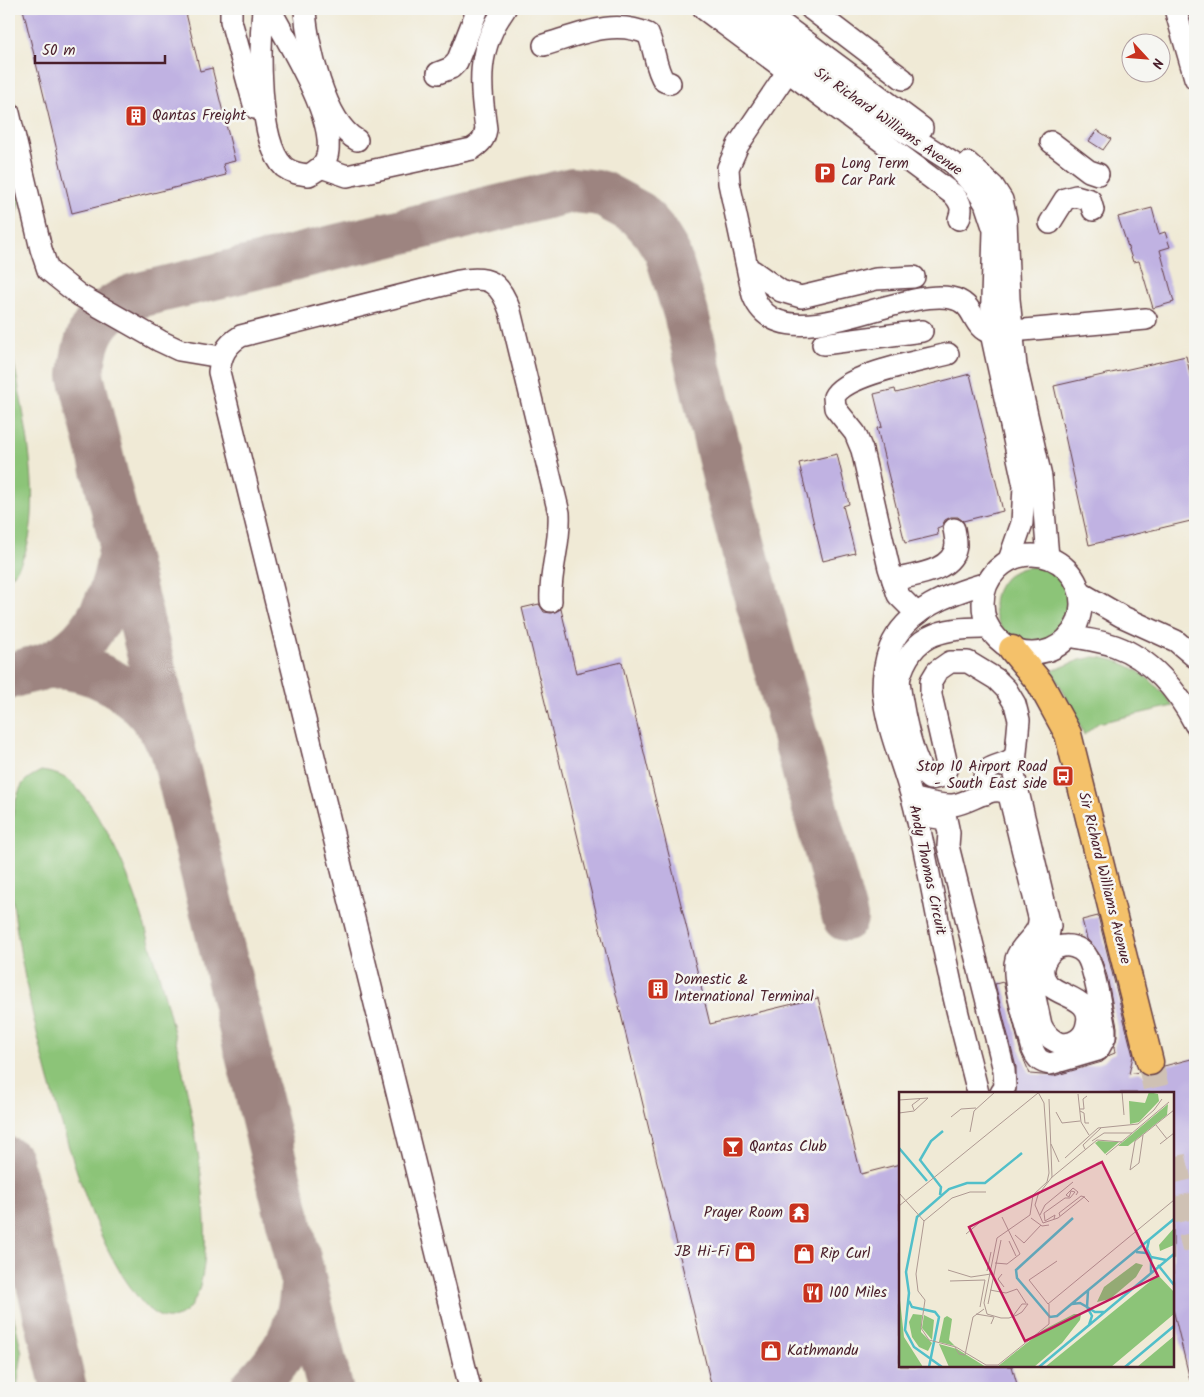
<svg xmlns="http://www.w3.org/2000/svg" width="1204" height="1397" font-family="Kalam,sans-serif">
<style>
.green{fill:#8cc478;stroke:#6b7252}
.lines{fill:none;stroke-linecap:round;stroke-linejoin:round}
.taxiway{stroke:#9d8480;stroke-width:46}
.building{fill:#c0b2e2}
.major-tunnel{stroke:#cfc1b4;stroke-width:26;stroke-dasharray:26 13;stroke-linecap:butt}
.minor-casing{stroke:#633d45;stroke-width:24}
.major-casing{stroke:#633d45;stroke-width:29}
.minor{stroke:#fff;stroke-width:21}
.major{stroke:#f4c16b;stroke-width:26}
.labels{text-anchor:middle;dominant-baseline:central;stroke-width:5;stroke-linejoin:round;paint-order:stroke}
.poi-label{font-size:15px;fill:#4a1f2b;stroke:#f6f6f2;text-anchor:start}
.street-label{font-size:15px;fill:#4a1f2b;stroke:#f6f6f2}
.inset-river{fill:none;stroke:#51bfc9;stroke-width:2.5}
.inset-road{fill:none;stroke:#ae9992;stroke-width:1}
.view{fill:#c2185b;fill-opacity:0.15;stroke:#c2185b;stroke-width:2.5}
.inset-edge{fill:none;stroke:#4a1f2b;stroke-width:2.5}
</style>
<rect width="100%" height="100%" fill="#f6f6f2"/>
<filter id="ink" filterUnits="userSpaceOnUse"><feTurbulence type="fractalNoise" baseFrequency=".02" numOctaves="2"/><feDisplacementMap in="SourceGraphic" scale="10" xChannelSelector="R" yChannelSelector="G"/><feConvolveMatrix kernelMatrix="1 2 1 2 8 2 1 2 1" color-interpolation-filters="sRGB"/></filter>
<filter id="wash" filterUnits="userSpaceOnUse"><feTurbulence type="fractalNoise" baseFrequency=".0096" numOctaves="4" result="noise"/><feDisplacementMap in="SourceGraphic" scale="20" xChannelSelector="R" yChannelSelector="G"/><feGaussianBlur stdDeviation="1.12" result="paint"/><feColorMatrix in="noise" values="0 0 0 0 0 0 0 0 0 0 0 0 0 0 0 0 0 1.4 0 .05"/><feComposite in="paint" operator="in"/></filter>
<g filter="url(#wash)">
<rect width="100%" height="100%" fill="#f0ead6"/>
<!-- green -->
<g class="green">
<path d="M9,153L20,199L9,240Z"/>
<path d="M9,335C18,394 57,533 9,579Z"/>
<circle cx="1032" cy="605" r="38"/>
<path d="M1094,657C1128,659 1153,678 1173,706L1098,723L1084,735L1075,713L1052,671L1080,660Z"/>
<path d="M41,771C54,773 64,775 74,785C102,814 121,858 135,896C155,950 257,1303 172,1318C155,1320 142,1303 134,1292C103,1251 87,1202 71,1154C44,1069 22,982 12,894C9,867 8,809 22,785C26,778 34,775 41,771Z"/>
<path d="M9,1296L22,1353L17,1388H9Z"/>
</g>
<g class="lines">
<!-- taxiway -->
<g class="taxiway">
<path d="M29,670C88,659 115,602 121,548"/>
<path d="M9,676C27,671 46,665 65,667C108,672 147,700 165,737"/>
<path d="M9,1160L64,1388"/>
<path d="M253,1388C284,1356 300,1331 303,1286"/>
<path d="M330,1388L81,376C85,334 95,312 135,296L572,190L600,193L639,214L654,231L667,252L686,314L730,499L845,918"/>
</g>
</g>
<g id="blocks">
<!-- building -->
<g class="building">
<path d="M23,9H185L200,71L212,68L235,161L223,164L226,175L72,213Z"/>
<path d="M1097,130L1111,139L1103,150L1089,141Z"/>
<path d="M1152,208L1159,234L1165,232L1170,247L1160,250L1174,302L1153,308L1139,261L1133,262L1118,217Z"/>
<path d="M1186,356L1195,395V520L1089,545L1054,386Z"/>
<path d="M970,374L1003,511L963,521L958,517H951L945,520L942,526L937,528L938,535L905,543L877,428L882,427L874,394L895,389L896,393Z"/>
<path d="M837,454L849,504L843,506L855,553L823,561L799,463Z"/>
<path d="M539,604L544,612L551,613L561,609L576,673L622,662L710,1024L818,998L861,1174L900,1164V1366H1012L1018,1388H712L522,608Z"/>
<path d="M1098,916L1133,1056L1129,1074L1139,1072L1145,1076L1153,1077L1160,1073L1164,1066L1195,1058V1379L1190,1380L1173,1309V1093H1016V1067L995,984L1003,982L1021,1053L1030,1074L1054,1076L1102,1062L1110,1055L1115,1053L1114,1047L1117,1037V1027L1107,976L1100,955L1087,939L1082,920Z"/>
</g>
</g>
</g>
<g filter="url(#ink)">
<use href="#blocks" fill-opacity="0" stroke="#633d45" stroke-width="1"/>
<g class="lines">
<!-- major-tunnel -->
<g class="major-tunnel">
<path d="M1150,1062L1157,1093"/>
<path d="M1173,1157L1195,1249"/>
</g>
<!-- minor casing -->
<g class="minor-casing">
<g id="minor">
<path d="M231,9V21L255,108"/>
<path d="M263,9C260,44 257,141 284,167C292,173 300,174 309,175C316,171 323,167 326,159C340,123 287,42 270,9"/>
<path d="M704,9L954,195C961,203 963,209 959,219"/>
<path d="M732,9L836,88L953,163L975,187L985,203L994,230L991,333L1024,486L1022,523L1009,560"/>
<path d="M762,9L922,128"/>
<path d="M811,9L903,79"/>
<path d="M1175,9L1195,78"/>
<path d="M305,10C307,44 325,123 357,140"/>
<path d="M544,45C578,35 614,18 648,34C655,49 655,68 664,81L670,83"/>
<path d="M788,71L738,145L728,168L729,183L753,295C780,365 898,287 951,298C977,303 970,327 991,333L1146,319"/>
<path d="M438,73L451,68L457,62L477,11"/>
<path d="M9,113L41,249L48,270L79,295L160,341L179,350L221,357"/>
<path d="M1051,142L1089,171L1098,174"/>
<path d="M968,163L993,186L1002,200L1006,219L1009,299L1016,366L1041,477L1048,557"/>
<path d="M321,167L347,176L472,149C481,143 484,140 486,129C480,83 476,49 505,9"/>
<path d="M1050,223L1065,199L1076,196L1090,200L1093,210"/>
<path d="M753,271L781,291L801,297L876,279L914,277"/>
<path d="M823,344L922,331"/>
<circle cx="1032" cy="604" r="49"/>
<path d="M893,580C913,575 954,572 956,545C956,540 955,534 954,529"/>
<path d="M1081,593L1121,616L1176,641L1195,657"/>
<path d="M917,614L898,595L889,568L862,450L855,433L835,408L834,397C845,374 922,361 948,354"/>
<path d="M1069,636C1085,639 1101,641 1115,646C1151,659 1178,691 1195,724"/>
<path d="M899,676C899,695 913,771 930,779L940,777L946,770L947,765L931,695V681L937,671L950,662H968L996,679L1006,689L1015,704L1019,720L1014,775L1050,926L1048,936L1028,965L1041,1025C1047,1039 1062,1050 1077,1040C1083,1036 1086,1031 1087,1024C1095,990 1039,1000 1043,968C1044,959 1051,950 1059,947C1068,944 1080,947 1086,955C1095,967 1101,1012 1105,1029V1037L1098,1050L1050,1064C1040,1062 1037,1059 1033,1050C1028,1029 1010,978 1016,959C1021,942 1041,936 1039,917L1009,795C994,782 971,803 953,805C940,806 926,801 913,799"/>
<path d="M897,689C907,634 940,627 989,628"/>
<path d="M985,794C985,788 983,783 984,778C985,763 1007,767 1015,756"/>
<path d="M919,815L946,819L949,833L948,846L1004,1070L1005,1087L1001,1093"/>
<path d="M978,1093C969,1055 958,1018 950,979C938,924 929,868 916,813C907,771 886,732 883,689C883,675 885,661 890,648C906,609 951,593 987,583"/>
<path d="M470,1388L219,372C221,355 226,345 241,336L459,281C489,275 500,282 510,311L559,513C561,544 549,571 551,601"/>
</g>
</g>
<!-- major casing -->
<g class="major-casing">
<path id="major" d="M1012,649L1040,683L1068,734L1150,1062"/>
</g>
<!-- minor -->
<use href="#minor" class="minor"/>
<!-- major -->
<use href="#major" class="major"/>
</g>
</g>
<!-- icons -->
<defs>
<g id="building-square" transform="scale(1.125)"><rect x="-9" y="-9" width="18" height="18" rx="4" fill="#c8321e" stroke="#f6f6f2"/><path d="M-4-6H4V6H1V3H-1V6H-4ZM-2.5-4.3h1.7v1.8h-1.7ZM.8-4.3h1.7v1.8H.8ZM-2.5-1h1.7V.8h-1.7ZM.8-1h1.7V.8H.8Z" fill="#fff"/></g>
<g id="parking-square" transform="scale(1.125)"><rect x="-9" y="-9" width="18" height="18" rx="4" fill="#c8321e" stroke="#f6f6f2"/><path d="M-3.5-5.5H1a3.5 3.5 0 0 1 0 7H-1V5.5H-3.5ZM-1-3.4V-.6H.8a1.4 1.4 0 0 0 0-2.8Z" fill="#fff"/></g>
<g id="bus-square" transform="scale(1.125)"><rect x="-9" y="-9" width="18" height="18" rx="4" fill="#c8321e" stroke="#f6f6f2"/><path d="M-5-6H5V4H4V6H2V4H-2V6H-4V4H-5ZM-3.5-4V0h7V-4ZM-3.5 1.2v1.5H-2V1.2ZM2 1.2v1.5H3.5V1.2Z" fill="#fff"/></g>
<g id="bar-square" transform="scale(1.125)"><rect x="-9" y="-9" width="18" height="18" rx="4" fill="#c8321e" stroke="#f6f6f2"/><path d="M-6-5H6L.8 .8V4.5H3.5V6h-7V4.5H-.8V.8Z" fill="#fff"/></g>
<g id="temple-square" transform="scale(1.125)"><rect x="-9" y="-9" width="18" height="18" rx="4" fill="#c8321e" stroke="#f6f6f2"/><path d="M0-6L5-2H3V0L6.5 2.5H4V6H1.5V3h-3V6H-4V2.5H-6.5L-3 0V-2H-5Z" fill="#fff"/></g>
<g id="shop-square" transform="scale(1.125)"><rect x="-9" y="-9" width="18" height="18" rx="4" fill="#c8321e" stroke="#f6f6f2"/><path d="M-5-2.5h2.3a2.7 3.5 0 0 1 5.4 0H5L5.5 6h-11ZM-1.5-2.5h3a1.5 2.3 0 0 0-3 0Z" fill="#fff"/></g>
<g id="restaurant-square" transform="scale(1.125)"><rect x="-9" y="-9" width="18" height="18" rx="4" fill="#c8321e" stroke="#f6f6f2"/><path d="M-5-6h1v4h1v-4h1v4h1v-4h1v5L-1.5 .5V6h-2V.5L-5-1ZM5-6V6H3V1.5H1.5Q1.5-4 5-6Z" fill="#fff"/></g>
</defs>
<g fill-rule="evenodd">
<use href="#building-square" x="136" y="116"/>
<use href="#parking-square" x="825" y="173"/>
<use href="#bus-square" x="1063" y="776"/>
<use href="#building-square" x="658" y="989"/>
<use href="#bar-square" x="733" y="1147"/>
<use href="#temple-square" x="799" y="1213"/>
<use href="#shop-square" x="745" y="1252"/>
<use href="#shop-square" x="804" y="1254"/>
<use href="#restaurant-square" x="813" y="1293"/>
<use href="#shop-square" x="771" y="1351"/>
</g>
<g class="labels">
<!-- poi labels -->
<g class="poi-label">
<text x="152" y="116">Qantas Freight</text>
<text x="841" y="164">Long Term<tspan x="841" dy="17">Car Park</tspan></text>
<text x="1047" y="767" text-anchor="end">Stop 10 Airport Road<tspan x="1047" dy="17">- South East side</tspan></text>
<text x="674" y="980">Domestic &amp;<tspan x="674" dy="17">International Terminal</tspan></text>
<text x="749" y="1147">Qantas Club</text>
<text x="783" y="1213" text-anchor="end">Prayer Room</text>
<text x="729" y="1252" text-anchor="end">JB Hi-Fi</text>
<text x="820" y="1254">Rip Curl</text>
<text x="829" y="1293">100 Miles</text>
<text x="787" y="1351">Kathmandu</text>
</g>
<!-- street labels -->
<g class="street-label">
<text transform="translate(888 122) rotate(35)">Sir Richard Williams Avenue</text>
<text transform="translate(927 870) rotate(78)">Andy Thomas Circuit</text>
<text transform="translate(1104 878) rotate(76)">Sir Richard Williams Avenue</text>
</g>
</g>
<!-- overview -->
<g transform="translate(899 1092)">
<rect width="275" height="275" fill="#f0ead6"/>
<path d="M250,0L259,2L260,9L240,30L231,32L230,9L246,11ZM269,12L268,23L229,54H219ZM199,49L220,50L206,62L196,51ZM275,136V153L261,159L260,153ZM237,171L244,173L237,185L211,207L198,210L205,195ZM259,183L275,200V222L212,275H146ZM0,199L5,245L24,275H0ZM14,222L23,223L22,240L33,251L29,259L20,255L13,245L10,230ZM175,222H182L181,228L163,251L135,275H98L144,238ZM25,223L35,228L33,248L23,236ZM48,224L53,227L50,248L56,254L40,250L45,226ZM275,244V275H238ZM40,252L58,257L87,275H50Z" fill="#8cc478"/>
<path class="inset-river" d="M0,56L28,89M41,103L42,95L21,68L32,49L44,39M174,126L117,178L118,186L151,225L158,224L275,127M250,148L248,157L252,165L267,168M237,160L247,161L252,165V181M259,173L275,193M189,199L188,215L196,220H206M10,209L13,215L36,220L40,225L30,275M173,212L181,211L188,215L193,224L190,233M43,275L15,255L6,238L10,201L7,180L18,125L50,97L68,91H86L123,61M140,275L275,162M226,275L275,234"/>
<path class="inset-road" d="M223,0L225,23M179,2L182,30L190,43M150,7L153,85L139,103L136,113L144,131L159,126M0,8L29,6L15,19L0,21M181,17H185L184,7L188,4M15,18L13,13L21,7M181,19L185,21L186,31H190M157,20L163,31L181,29M52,25L62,17L77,16M257,33L268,47M71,40L75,19L96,0M244,43L240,71L231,78L236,49L275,18M193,49L205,41H233M152,52L160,70M261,52L275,41M186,57L184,53L202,36M207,63L270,10M166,66L199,36L239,32L255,18L263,7M152,86L198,48L223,50M0,101L25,129L17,182L19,199L26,208L22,236L30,248L57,255L87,273H99L150,232V212M167,103L174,96L179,100L177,103M0,114L139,1M131,123L134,103L148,90L150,81L145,11L139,0M141,123L146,113L174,90M161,124L160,121L182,104L186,105M132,126L143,134L150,133M159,126L185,105L190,110M155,127L156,123L146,129L145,121L166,106H171L176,100L172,99L170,105L167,103M25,129L53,106L71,100H87M67,142L80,131M116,143L125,151L142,133M110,149L117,164M158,169L130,188L149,212L275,108M96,171L108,172L121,162L103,125M49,178L72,185L92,182M88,179L92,160M103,182L99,187L105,195M51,189L86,188L81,215M91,198L107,201L118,197L127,211M89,212L102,148M77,222L95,225L92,232M114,224L123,212H129L123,220L118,223L110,226H102L88,222L85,211L98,146L131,123M56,255L60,262L66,263L74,225L85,217"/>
<path class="view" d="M203,70L259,184L126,249L70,135Z"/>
<rect width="275" height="275" class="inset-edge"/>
</g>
<!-- margin -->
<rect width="1204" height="1397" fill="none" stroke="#f6f6f2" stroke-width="30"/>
<!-- north arrow -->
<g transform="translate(1146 58) rotate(116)"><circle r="24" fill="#f6f6f2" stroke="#b1a0a2"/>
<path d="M0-4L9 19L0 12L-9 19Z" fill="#c8321e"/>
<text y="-8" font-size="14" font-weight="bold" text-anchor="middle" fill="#4a1f2b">N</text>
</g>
<!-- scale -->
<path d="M35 55v8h130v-8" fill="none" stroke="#4a1f2b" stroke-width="2.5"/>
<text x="42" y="55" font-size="15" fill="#4a1f2b" stroke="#f6f6f2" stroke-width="4" paint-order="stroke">50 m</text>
</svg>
